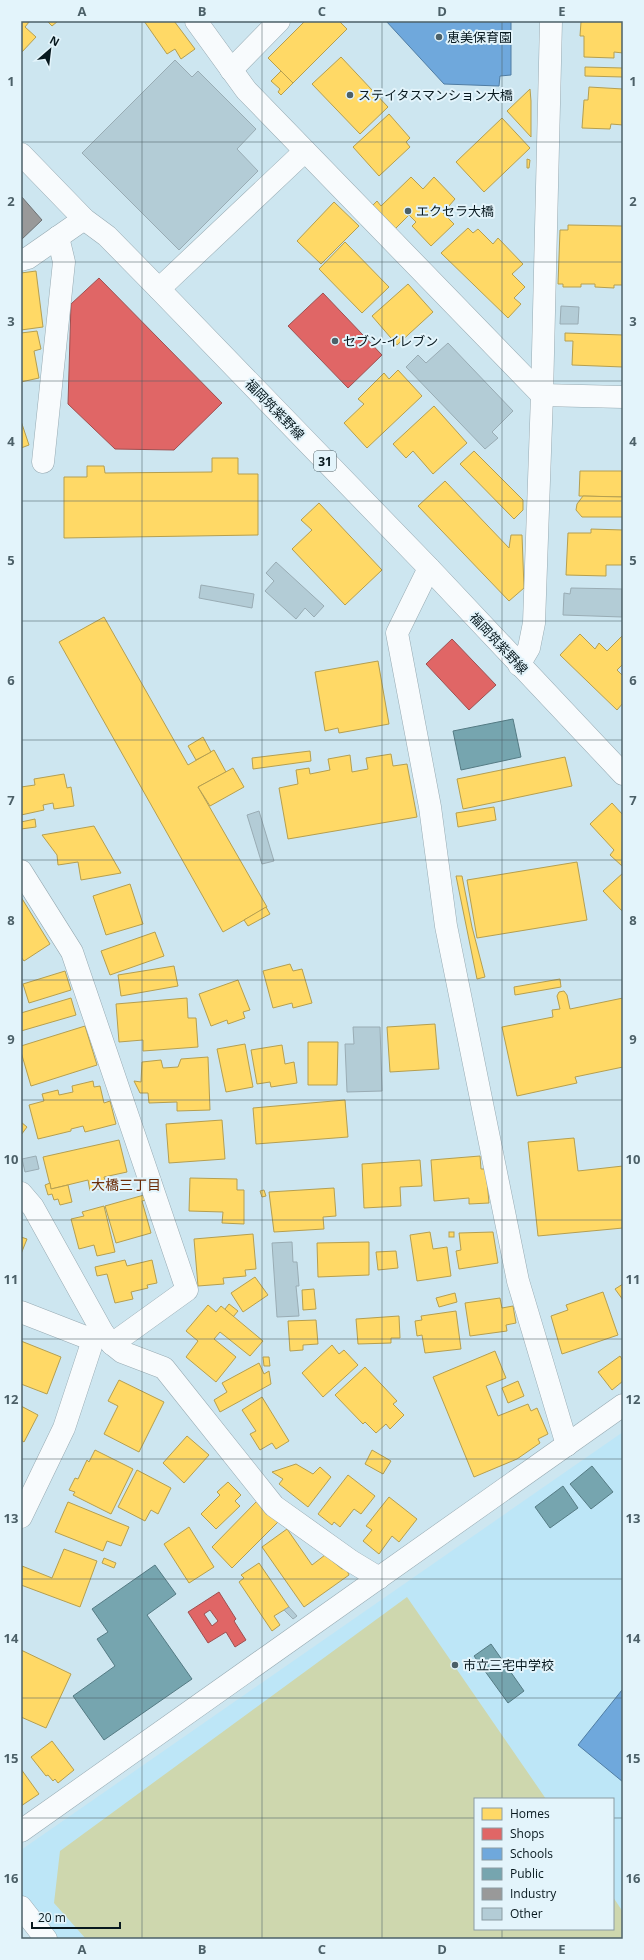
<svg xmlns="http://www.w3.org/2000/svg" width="644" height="1960" font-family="'Open Sans','Noto Sans JP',sans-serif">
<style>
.built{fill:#bde6f7;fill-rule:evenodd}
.grass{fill:#ced7ae}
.homes{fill:#ffd966;stroke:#b59f50}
.shops{fill:#e06666;stroke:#9f4f50;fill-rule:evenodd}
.schools{fill:#6fa8dc;stroke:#507da3}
.public{fill:#76a5af;stroke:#557b84}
.industry{fill:#999;stroke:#6d7274}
.building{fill:#b3ccd6;stroke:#99acb4}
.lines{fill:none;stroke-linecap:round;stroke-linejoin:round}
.minor-casing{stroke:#97aab2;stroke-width:23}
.major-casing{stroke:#97aab2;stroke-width:23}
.minor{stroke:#f8fbfd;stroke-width:22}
.major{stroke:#f8fbfd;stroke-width:22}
.grid{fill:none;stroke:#4c6068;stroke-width:1;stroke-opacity:0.55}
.poi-dot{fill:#4c6068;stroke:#e3f4fb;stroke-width:1.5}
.labels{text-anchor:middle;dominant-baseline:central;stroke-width:4;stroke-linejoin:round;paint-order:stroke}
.shield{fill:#e3f4fb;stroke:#495a60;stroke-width:1}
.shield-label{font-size:12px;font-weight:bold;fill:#07181e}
.poi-label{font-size:13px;fill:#07181e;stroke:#e3f4fb;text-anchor:start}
.street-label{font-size:13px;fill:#07181e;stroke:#e3f4fb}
.neighbourhood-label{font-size:14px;fill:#6a2b07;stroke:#e3f4fb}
.neatline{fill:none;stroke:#4c6068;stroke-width:1.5}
.grid-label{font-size:13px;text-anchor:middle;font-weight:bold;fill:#4c6068}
</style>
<rect width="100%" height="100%" fill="#cde6f0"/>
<!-- built -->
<path class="built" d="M623,1432V1939H57L21,1895V1850ZM475,1799H613V1929H475Z"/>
<!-- grass -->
<path class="grass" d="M407,1597L546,1799H475V1929H613V1897L623,1912V1939H86L54,1903L60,1851Z"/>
<!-- homes -->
<g class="homes">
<path d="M21,21L29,22L25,27L36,37L21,53Z"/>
<path d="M47,21H58L52,26Z"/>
<path d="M144,21H174L195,49L181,59L175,49L167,54Z"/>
<path d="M305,21H339L347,29L293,83L268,58Z"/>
<path d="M585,21H623V53L614,52V58L584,57V36H580L581,22Z"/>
<path d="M341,57L388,107L360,134L312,84Z"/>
<path d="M585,67L623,68V77L585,76Z"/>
<path d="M281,71L293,83L281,95L278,92L280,89L271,81Z"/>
<path d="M589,87L623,89V125L611,124L610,129L582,128L584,100H588Z"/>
<path d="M530,89L531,101V137L507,111Z"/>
<path d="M389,114L410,138L406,142L410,147L379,176L353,147Z"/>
<path d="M502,118L530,148L484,192L456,162Z"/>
<path d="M527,159L530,160L529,168H527Z"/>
<path d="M411,177L423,189L434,177L455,199L443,213L454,224L431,246L412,226L416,222L409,215L392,232L369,209L377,201L381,206Z"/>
<path d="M334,202L359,226L321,264L297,241Z"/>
<path d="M568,225L623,226V285H614V288L595,287V284H581V287H563V284H558L560,230H568Z"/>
<path d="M468,228L473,233L478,229L493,244L498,238L523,264L512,274L525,287L514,298L521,304L508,318L441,253Z"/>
<path d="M345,242L389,287L362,313L319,269Z"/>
<path d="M36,271L43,327L21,330V273Z"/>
<path d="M408,284L433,312L397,345L372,316Z"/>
<path d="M37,331L41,349L34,351L39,378L21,382V333Z"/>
<path d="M565,333L623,335V367L572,365L573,341H565Z"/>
<path d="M398,370L422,396L367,448L344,423L364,404L358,399L384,373L389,379Z"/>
<path d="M434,406L467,443L433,474L413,451L406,458L393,444Z"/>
<path d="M21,421L29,445L21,448Z"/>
<path d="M474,451L523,500V510L514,519L460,464Z"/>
<path d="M212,458H238V474H258V535L64,538V477H87V466H104L105,473L212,472Z"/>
<path d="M580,471H622V497L579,496Z"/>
<path d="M445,481L509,548L511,535H522L524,588L509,601L418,506Z"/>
<path d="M583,496L623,497V517H582L576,510L577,504Z"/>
<path d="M319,503L382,570L345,605L292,549L312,530L301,520Z"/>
<path d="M591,529L623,530L622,565H606V576L566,575L568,533H591Z"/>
<path d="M104,617L188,765L214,750L226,772L198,787L267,907L223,932L59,642Z"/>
<path d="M580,634L595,649L599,643L607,651L623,635V664L617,670L623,676V703L617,710L560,655Z"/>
<path d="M378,661L389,724L339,733L338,728L325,731L315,672Z"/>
<path d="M203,737L211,752L196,760L188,746Z"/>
<path d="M310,751L311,761L253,769L252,758Z"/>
<path d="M391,754L393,766L407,764L417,817L288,839L279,788L298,784L296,770L309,768L310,774L330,770L328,759L350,755L352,772L368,769L366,758Z"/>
<path d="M565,757L572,786L463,809L457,779Z"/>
<path d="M233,768L244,787L210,806L198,787Z"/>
<path d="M64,774L67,788L71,787L74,806L54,809L53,803L43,805L44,810L21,815V787L35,785L34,779Z"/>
<path d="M612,803L623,815L622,866L610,855L614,850L590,824Z"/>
<path d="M494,807L496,820L458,827L456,813Z"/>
<path d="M35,819L36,827L21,829V822Z"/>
<path d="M94,826L121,873L81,880L78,862L58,865L57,855L42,835Z"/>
<path d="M577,862L587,920L477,938L467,880Z"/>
<path d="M623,873V912L603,891Z"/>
<path d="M456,876H462L472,927L485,977L477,979Z"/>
<path d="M130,884L143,924L106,935L93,896Z"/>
<path d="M21,897L50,944L24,961L21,957Z"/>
<path d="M266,907L270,914L248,926L244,920Z"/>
<path d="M155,932L164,956L110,975L101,951Z"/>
<path d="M290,964L293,971L302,969L312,1003L293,1008L292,1003L273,1008L263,971Z"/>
<path d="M174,966L178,986L121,996L118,975Z"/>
<path d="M65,971L71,990L29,1003L23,984Z"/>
<path d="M560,979L561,987L515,995L514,987Z"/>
<path d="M238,980L250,1010L243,1012L245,1018L228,1024L227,1020L211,1026L199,994Z"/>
<path d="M564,991L567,995L570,1009L623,998V1067L575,1077L577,1083L517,1096L502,1027L553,1017L552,1010L560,1009L557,996L559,992Z"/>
<path d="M71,998L76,1015L21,1031V1013Z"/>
<path d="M187,998L188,1018H196L198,1047L143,1051V1040L119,1042L116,1004Z"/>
<path d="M435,1024L439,1069L390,1072L387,1027Z"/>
<path d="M85,1026L97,1065L31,1086L21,1052V1046Z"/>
<path d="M308,1042H338L337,1085H308Z"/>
<path d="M245,1044L253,1087L226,1092L217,1049Z"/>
<path d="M282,1045L285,1064L294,1062L297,1083L271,1087L270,1082L257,1084L251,1050Z"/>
<path d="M208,1057L210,1110L177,1111V1102L149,1103L148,1093H140L134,1081L141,1082L142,1062L161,1060L163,1068L178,1067L181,1059Z"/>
<path d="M93,1081L94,1087L100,1086L104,1103L110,1101L116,1124L85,1132L83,1126L71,1129V1131L38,1139L29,1105L44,1101L42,1094L58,1090L59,1095L73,1092L72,1086Z"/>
<path d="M345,1100L348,1137L256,1144L253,1108Z"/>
<path d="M222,1120L225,1159L169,1163L166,1124Z"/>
<path d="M21,1122L27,1127L21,1135Z"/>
<path d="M574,1138L578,1171L623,1166V1228L538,1236L528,1142Z"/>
<path d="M119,1140L127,1172L104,1177L107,1187L90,1191L88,1180L51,1189L43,1157Z"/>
<path d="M480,1156L481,1169H486L489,1203L469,1204V1198L434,1201L431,1160Z"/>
<path d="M420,1160L422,1186L400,1187L401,1206L364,1208L362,1164Z"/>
<path d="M190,1178L237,1179V1190H244V1224L222,1223L223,1212L189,1211Z"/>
<path d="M50,1183L51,1189L68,1185L72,1202L60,1205L58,1199L54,1200L52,1194L48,1195L45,1185Z"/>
<path d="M334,1188L336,1216L323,1217L324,1229L274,1232L269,1192Z"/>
<path d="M264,1190L266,1196L262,1197L260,1191Z"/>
<path d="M144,1195L146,1200L142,1201L151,1233L116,1243L105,1206Z"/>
<path d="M104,1206L115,1252L97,1256L94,1245L79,1249L71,1219L84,1216L82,1212Z"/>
<path d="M430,1232L433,1249L447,1247L451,1276L417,1281L410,1235Z"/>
<rect x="449" y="1232" width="5" height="5"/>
<path d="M493,1232L498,1263L459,1269L456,1251L461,1250L459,1233Z"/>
<path d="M253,1234L256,1269L245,1270L246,1276L223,1278L224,1284L198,1286L194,1239Z"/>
<path d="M21,1237L27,1239L21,1254Z"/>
<path d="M369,1242V1275L318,1277L317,1243Z"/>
<path d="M396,1251L398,1268L378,1270L376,1252Z"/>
<path d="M125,1260L127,1266L152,1260L157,1283L147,1285L148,1288L131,1292L133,1299L115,1303L107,1274L97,1276L95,1267Z"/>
<path d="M255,1277L268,1295L243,1312L231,1293Z"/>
<path d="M623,1284V1300L615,1289Z"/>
<path d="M314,1289L316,1309L303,1310L302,1290Z"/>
<path d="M603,1292L618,1335L562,1354L551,1316L568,1310L566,1305Z"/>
<path d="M455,1293L457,1302L439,1307L436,1298Z"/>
<path d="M500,1298L502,1308L513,1306L516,1323L506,1325L507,1331L470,1336L465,1303Z"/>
<path d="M229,1304L238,1311L233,1317L225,1309Z"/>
<path d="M208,1305L216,1312L221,1306L263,1341L250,1356L220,1332L214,1339L236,1357L216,1382L186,1357L198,1341L186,1331Z"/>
<path d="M456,1311L461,1349L425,1353L422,1335L417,1336L415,1321L422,1320L421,1316Z"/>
<path d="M399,1316L400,1338H391V1343L358,1344L356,1319Z"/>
<path d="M316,1320L318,1344L303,1345V1350L290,1351L288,1321Z"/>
<path d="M21,1341L61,1357L47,1394L21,1384Z"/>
<path d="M332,1345L339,1354L344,1350L358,1365L323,1397L302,1373Z"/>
<path d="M495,1351L506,1378L486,1386L498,1416L528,1404L531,1411L537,1408L548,1434L538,1439L540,1443L517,1459L474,1477L433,1377Z"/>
<path d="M620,1356L623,1361V1381L612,1390L598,1372Z"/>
<path d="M263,1357H269L270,1366H264Z"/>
<path d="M259,1363L264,1374L269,1371L271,1384L220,1412L214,1400L227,1392L222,1383Z"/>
<path d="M365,1367L397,1401L393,1404L404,1415L390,1429L386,1424L376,1433L365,1422L363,1424L335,1395Z"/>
<path d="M119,1380L164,1402L139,1452L104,1434L118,1406L108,1401Z"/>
<path d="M518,1381L524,1396L508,1403L502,1388Z"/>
<path d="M262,1397L289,1441L276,1449L272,1443L260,1450L250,1434L256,1431L242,1410Z"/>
<path d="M21,1406L38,1415L24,1442L21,1440Z"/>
<path d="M187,1436L209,1455L184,1483L163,1463Z"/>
<path d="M95,1450L133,1469L111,1514L73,1495L75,1492L69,1490L75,1478L78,1479L87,1460L89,1462Z"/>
<path d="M372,1450L391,1461L383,1474L365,1464Z"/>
<path d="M296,1464L313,1474L320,1467L331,1477L308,1507L279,1484L283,1479L272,1472Z"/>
<path d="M137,1470L171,1488L158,1514L151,1510L145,1521L118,1507Z"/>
<path d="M348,1475L375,1496L361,1514L354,1509L340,1527L334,1522L332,1525L318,1514Z"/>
<path d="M228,1482L241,1495L235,1501L240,1506L216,1529L201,1514L220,1495L217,1492Z"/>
<path d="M389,1497L417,1519L399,1542L392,1536L379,1554L363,1541L372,1530L366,1526Z"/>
<path d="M258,1500L279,1521L232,1568L212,1547Z"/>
<path d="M68,1502L129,1527L121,1546L107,1541L103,1551L55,1532Z"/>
<path d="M189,1527L214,1567L189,1583L164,1544Z"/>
<path d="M287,1529L312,1565L325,1555L342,1569L346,1568L349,1575L304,1607L262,1547Z"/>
<path d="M64,1549L97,1561L80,1607L21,1585L22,1566L52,1578Z"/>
<path d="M104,1558L116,1563L114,1568L102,1563Z"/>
<path d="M259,1563L289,1607L274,1616L280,1625L272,1631L239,1582L244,1578L241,1575Z"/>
<path d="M21,1650L71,1674L46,1728L21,1717Z"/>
<path d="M52,1741L74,1770L58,1783L55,1779L53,1781L48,1775L46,1776L31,1757Z"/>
<path d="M21,1769L39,1794L21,1806Z"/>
</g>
<!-- shops -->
<g class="shops">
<path d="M99,278L222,403L174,450L115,449L68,404L71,304Z"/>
<path d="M323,293L382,355L348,388L288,326Z"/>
<path d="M452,639L496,685L469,710L426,664Z"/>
<path d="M219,1592L236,1619L234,1621L246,1640L235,1647L226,1632L208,1643L188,1612ZM210,1610L218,1621L212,1626L204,1614Z"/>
</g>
<!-- schools -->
<g class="schools">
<path d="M386,21H511V75L500,76L499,86L444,84Z"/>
<path d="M622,1690L623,1691V1782L578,1745Z"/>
</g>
<!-- public -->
<g class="public">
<path d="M513,719L521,757L461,770L453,731Z"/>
<path d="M592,1466L613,1492L591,1509L570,1484Z"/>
<path d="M563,1486L578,1508L550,1528L535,1507Z"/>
<path d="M155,1565L176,1594L147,1615L192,1679L104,1740L73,1696L115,1666L97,1639L108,1632L92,1609Z"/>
<path d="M491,1644L524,1691L508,1703L474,1656Z"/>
</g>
<!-- industry -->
<path class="industry" d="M21,196L42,220L21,240Z"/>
<!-- building -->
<g class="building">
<path d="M175,60L192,77L198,71L256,129L237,149L258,171L179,250L82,153Z"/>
<path d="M561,306L579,307L578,324H560Z"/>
<path d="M448,343L513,411L492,432L498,438L485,449L406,367L418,355L426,363Z"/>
<path d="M276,562L324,606L314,617L305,608L296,619L265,591L274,581L266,573Z"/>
<path d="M201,585L254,594L252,608L199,598Z"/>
<path d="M571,588L622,589V617L563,615L564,593L570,594Z"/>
<path d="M259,811L274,861L262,864L247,815Z"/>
<path d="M353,1027H380L382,1091L347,1092L345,1044H354Z"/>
<path d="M36,1156L39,1169L25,1172L22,1159Z"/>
<path d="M292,1242L293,1262H297L299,1286H296L299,1316L277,1317L272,1243Z"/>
<path d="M289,1607L297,1616L293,1619L284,1610Z"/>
</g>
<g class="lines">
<!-- minor casing -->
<g class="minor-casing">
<g id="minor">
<path d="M196,21L246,90L542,395L623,397"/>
<path d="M231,70L279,21"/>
<path d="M21,260L28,258L84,219"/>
<path d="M159,289L305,151"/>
<path d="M43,462L64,262L58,237"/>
<path d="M429,568L397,633L430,807L446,926L518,1281L567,1445"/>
<path d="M519,665L529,648L534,623L542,395L551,21"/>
<path d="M21,871L72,952L187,1290L112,1344"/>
<path d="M21,1193L33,1207L103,1333L112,1344L122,1352L164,1368L274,1506L351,1561L379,1578"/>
<path d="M21,1312L93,1340"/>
<path d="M21,1517L64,1428L93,1340L103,1333"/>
<path d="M21,1831L623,1405"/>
<path d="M21,1907L46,1939"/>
</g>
</g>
<!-- major casing -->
<g class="major-casing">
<path id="major" d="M21,154L84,219L107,236L159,289L429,568L623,774"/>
</g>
<!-- minor -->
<use href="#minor" class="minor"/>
<!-- major -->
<use href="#major" class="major"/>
</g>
<!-- grid -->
<path class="grid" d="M142,21V1939M262,21V1939M382,21V1939M502,21V1799M21,142H623M21,262H623M21,381H623M21,501H623M21,621H623M21,740H623M21,860H623M21,980H623M21,1100H623M21,1220H623M21,1339H623M21,1459H623M21,1579H623M21,1698H623M21,1818H475M613,1818H623M502,1929V1939"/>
<!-- markers -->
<g class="poi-dot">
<circle cx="439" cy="37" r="4"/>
<circle cx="350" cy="95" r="4"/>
<circle cx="408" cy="211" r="4"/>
<circle cx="335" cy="341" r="4"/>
<circle cx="455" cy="1665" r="4"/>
</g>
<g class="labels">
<!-- shield labels -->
<rect class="shield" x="314" y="451" width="22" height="20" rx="3"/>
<g class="shield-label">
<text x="325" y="461">31</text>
</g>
<!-- poi labels -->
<g class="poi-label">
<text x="447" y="37">恵美保育園</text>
<text x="358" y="95">ステイタスマンション大橋</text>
<text x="416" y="211">エクセラ大橋</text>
<text x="343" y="341">セブン-イレブン</text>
<text x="463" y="1665">市立三宅中学校</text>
</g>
<!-- street labels -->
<g class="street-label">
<text transform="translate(275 409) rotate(46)">福岡筑紫野線</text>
<text transform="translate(499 643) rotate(47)">福岡筑紫野線</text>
</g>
<!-- neighbourhood labels -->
<g class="neighbourhood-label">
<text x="126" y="1184">大橋三丁目</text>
</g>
</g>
<!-- border -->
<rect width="644" height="1960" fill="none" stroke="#e3f4fb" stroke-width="44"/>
<!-- legend -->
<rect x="474" y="1798" width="140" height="132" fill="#e3f4fb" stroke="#8b9ca3"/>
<rect x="482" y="1808" width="20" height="12" fill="#ffd966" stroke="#8b9ca3"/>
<text x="510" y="1818" font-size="12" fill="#07181e">Homes</text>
<rect x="482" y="1828" width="20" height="12" fill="#e06666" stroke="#8b9ca3"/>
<text x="510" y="1838" font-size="12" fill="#07181e">Shops</text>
<rect x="482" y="1848" width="20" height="12" fill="#6fa8dc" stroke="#8b9ca3"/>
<text x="510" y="1858" font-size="12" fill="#07181e">Schools</text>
<rect x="482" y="1868" width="20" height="12" fill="#76a5af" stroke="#8b9ca3"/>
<text x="510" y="1878" font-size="12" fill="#07181e">Public</text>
<rect x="482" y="1888" width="20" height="12" fill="#999999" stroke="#8b9ca3"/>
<text x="510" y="1898" font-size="12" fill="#07181e">Industry</text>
<rect x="482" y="1908" width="20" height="12" fill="#b3ccd6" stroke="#8b9ca3"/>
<text x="510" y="1918" font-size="12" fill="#07181e">Other</text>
<!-- north arrow -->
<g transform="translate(50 50) rotate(28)" stroke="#e3f4fb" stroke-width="3" paint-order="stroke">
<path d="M0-3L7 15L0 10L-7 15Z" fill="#07181e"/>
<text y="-6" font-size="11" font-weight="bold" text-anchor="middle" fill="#07181e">N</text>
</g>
<!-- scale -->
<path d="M32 1922v6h88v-6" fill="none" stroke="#07181e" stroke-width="2"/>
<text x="38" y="1922" font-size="12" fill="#07181e" stroke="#e3f4fb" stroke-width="3" paint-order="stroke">20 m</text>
<rect x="22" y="22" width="600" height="1916" class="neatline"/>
<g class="grid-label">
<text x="82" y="16">A</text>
<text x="202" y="16">B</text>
<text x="322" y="16">C</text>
<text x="442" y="16">D</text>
<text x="562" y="16">E</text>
<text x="11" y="86">1</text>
<text x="633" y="86">1</text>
<text x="11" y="206">2</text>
<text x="633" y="206">2</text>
<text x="11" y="326">3</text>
<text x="633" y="326">3</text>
<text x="11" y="446">4</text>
<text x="633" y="446">4</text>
<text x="11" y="565">5</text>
<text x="633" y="565">5</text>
<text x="11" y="685">6</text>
<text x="633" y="685">6</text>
<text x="11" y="805">7</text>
<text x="633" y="805">7</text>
<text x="11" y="925">8</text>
<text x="633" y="925">8</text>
<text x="11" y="1044">9</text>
<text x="633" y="1044">9</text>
<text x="11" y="1164">10</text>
<text x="633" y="1164">10</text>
<text x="11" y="1284">11</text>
<text x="633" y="1284">11</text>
<text x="11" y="1404">12</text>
<text x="633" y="1404">12</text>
<text x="11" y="1523">13</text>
<text x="633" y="1523">13</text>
<text x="11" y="1643">14</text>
<text x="633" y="1643">14</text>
<text x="11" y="1763">15</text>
<text x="633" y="1763">15</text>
<text x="11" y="1883">16</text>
<text x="633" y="1883">16</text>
<text x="82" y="1954">A</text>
<text x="202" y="1954">B</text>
<text x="322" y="1954">C</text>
<text x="442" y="1954">D</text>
<text x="562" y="1954">E</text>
</g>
</svg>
